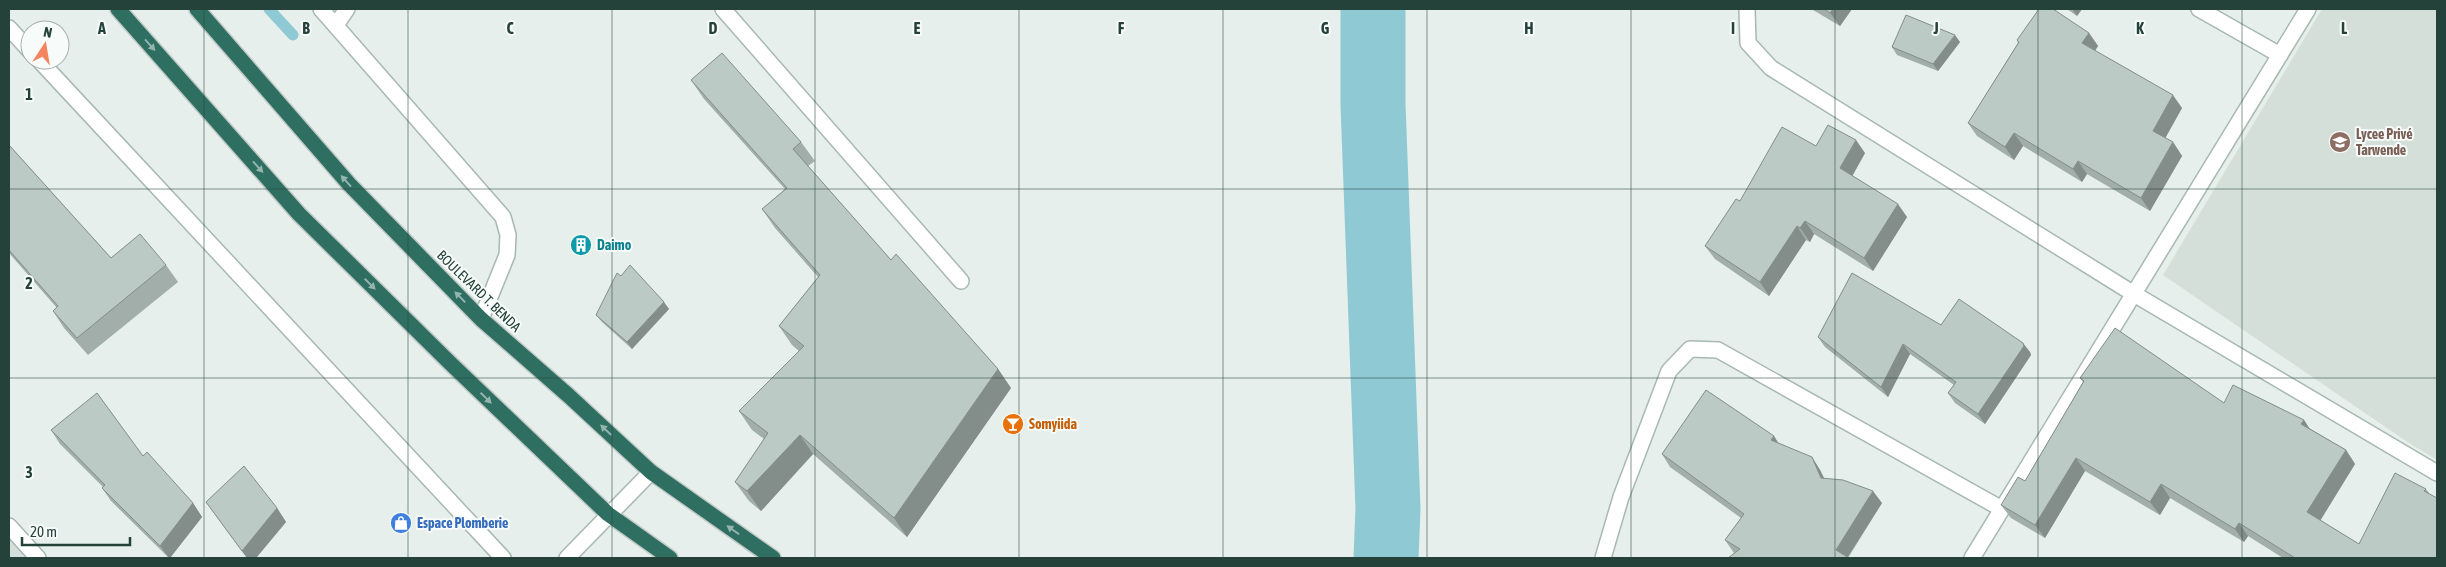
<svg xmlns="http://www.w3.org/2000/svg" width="2446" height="567" font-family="'Asap Condensed',sans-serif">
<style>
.built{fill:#d4dfda}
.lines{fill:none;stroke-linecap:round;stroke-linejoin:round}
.stream{stroke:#8ec9d4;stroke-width:11}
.river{stroke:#8ec9d4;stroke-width:65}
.street-casing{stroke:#a8b8b2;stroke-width:18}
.highway-casing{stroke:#c2cac8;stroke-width:18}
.street{stroke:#fff;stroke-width:15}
.highway{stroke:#2f6f62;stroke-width:15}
.wall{fill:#a1aea9}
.shaded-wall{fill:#838d89}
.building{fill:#bbcac4;stroke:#838d89}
.oneway{fill:#93b5ae}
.grid{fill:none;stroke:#24423a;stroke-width:1;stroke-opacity:0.55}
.labels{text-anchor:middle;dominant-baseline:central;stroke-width:4;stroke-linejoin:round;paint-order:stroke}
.education-label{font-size:14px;font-weight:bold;fill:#785e54;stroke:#f7fbf9;text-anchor:start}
.culture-label{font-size:14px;font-weight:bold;fill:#0d838f;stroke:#f7fbf9;text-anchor:start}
.street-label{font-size:14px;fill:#24423a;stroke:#f7fbf9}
.food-label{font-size:14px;font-weight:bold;fill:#c56008;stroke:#f7fbf9;text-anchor:start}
.shop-label{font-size:14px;font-weight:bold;fill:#366cbe;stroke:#f7fbf9;text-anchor:start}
.grid-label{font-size:16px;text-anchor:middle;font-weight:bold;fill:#24423a;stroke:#f7fbf9;stroke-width:4;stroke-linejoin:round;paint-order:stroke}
</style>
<rect width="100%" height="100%" fill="#e6efeb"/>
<!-- built -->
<g class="built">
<path d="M2322,9H2437V460L2406,441L2163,275Z"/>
<path d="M9,532L30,558H9Z"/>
</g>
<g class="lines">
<!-- stream -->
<path class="stream" d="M269,9L293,35"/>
<!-- river -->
<path class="river" d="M1373,9V104L1388,509L1386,558"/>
<!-- street casing -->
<g class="street-casing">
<g id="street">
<path d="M321,9L503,217L508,235L507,255L481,319"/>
<path d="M723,9L961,281"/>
<path d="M1747,9L1748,43L1771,68L2134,294L2437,473"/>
<path d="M2199,9L2280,55"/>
<path d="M336,25L347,9"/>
<path d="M9,28L30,51"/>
<path d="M39,60L503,558"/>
<path d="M9,526L38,558"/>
<path d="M567,558L651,472"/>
<path d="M1603,558L1621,497L1669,371L1690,349L1718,350L2002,509"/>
<path d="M1972,558L2308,9"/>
</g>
</g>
<!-- highway casing -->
<g class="highway-casing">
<g id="highway">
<path d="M118,9L299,214L449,362L608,514L670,558"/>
<path d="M197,9L349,184L481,319L569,396L651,472L773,558"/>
</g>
</g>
<!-- street -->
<use href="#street" class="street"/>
<!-- highway -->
<use href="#highway" class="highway"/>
</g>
<!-- wall -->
<g class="wall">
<path d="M1812,9H1852L1840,26L1813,10Z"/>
<path d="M2067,9H2082L2077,16Z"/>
<path d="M2089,33L2098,46L2095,51L2182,108L2165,138L2173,142L2182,156L2150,211L2087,174L2082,182L2023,146L2014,160L1977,136L1968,123L2018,43L2017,40Z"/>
<path d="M1960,42L1938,71L1897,55L1892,47Z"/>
<path d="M691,80L801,142L815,161L808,166L891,260L998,369L1011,388L907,537L813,454L761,511L749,501L735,482L764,439L752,430L739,411L799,351L792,345L779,326L818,277L775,228L762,209L785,189L704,99Z"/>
<path d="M9,145L111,258L166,265L178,282L88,355L64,328L53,311L57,308L9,253Z"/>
<path d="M1816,146L1865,153L1852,176L1907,217L1873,271L1814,234L1810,242L1806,240L1769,296L1715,259L1705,246L1740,201Z"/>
<path d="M621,276L669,309L632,349L602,322L596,315Z"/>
<path d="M1941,325L2030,352L2031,355L1985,424L1955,403L1948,393L1954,385L1910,354L1888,397L1825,347L1818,337Z"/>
<path d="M2080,378L2224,403L2304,420L2309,428L2346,450L2355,464L2320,520L2359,544L2426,489L2429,493L2437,558H2283L2248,536L2244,542L2170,498L2160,515L2085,471L2045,538L2011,518L2001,505L2025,481L2083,382Z"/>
<path d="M51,430L143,456L193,503L202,517L170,558H169L111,501L102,488L103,487L60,444Z"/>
<path d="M1774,436L1778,443L1812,457L1820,470L1824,478L1882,503L1848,558L1734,553L1725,540L1741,518L1670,467L1662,454Z"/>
<path d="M206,502L277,508L286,522L256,558H247Z"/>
</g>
<!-- shaded-wall -->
<g class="shaded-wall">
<path d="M1833,9H1852L1840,26L1830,13Z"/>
<path d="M2072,9H2082L2077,16Z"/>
<path d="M2089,33L2098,46L2091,56L2082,43Z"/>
<path d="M1955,35L1960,42L1938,71L1933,64Z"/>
<path d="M2173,95L2182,108L2162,144L2153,131Z"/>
<path d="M2014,133L2023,146L2014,160L2005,147Z"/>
<path d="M1856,140L1865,153L1849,182L1840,168Z"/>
<path d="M2173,142L2182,156L2150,211L2141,198Z"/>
<path d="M2078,161L2087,174L2082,182L2073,169Z"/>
<path d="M1898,204L1907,217L1873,271L1864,258Z"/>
<path d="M1805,221L1814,234L1810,242L1800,228Z"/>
<path d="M1797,226L1806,240L1769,296L1760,282Z"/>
<path d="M664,302L669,309L632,349L627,342Z"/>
<path d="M2023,343L2030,352L2031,355L1985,424L1978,414Z"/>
<path d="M1903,344L1910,354L1888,397L1881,387Z"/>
<path d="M998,369L1011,388L907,537L894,518Z"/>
<path d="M2304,420L2313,434L2301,424Z"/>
<path d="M800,435L813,454L761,511L747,491Z"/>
<path d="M1774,436L1782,449L1771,440Z"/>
<path d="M2346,450L2355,464L2317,526L2307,512Z"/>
<path d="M1812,457L1820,470L1830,490L1821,478Z"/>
<path d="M2076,458L2085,471L2045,538L2035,525Z"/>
<path d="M2161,484L2170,498L2160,515L2150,502Z"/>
<path d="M1873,491L1882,503L1847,558L1836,550Z"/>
<path d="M193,503L202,517L170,558H169L160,546Z"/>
<path d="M277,508L286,522L256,558H247L242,551Z"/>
<path d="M2239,523L2248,536L2244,542L2235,529Z"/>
</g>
<!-- building -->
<g class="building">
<path d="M1824,9H1833L1830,13Z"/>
<path d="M2039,9H2053L2089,33L2082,43L2173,95L2153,131L2173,142L2141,198L2078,161L2073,169L2014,133L2005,147L1968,123L2019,42L2017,40Z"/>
<path d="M1906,15L1955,35L1933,64L1892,47Z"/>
<path d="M722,53L801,142L793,149L891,260L896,254L998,369L894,518L800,435L747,491L735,482L768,433L739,411L804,346L779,326L820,275L762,209L787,188L691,80Z"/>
<path d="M1828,125L1856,140L1840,168L1898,204L1864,258L1805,221L1800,228L1797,226L1760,282L1705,246L1736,199L1740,201L1782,127L1816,146Z"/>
<path d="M9,145L111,258L140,234L166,265L77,338L53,311L58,306L9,250Z"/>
<path d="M630,265L664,302L627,342L596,315L617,273L621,276Z"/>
<path d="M1852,273L1941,325L1959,299L2023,343L2024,346L1978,414L1948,393L1956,382L1903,344L1881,387L1818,337Z"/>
<path d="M2115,328L2224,403L2233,385L2304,420L2301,424L2346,450L2307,512L2359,544L2395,473L2426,489L2424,491L2437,498V558H2295L2239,523L2235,529L2161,484L2150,502L2076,458L2035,525L2001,505L2018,477L2025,481L2084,381L2080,378Z"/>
<path d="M1706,390L1774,436L1771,440L1812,457L1821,478L1843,480L1873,491L1836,550L1849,558H1728L1740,549L1725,540L1744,514L1662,454Z"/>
<path d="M97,393L143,456L147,452L193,503L160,546L102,488L105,485L51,430Z"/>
<path d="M244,466L277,508L242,551L206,502Z"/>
</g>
<!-- one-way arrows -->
<defs><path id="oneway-solid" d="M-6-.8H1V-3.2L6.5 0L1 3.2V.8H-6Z" transform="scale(1.25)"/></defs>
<g class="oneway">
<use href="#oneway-solid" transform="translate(150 45) rotate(48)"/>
<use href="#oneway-solid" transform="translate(258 167) rotate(48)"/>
<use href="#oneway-solid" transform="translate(346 181) rotate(-132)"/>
<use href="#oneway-solid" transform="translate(370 284) rotate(45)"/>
<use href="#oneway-solid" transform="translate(460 297) rotate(-134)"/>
<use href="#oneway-solid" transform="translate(486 398) rotate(44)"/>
<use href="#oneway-solid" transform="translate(606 430) rotate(-137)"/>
<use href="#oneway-solid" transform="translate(733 530) rotate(-145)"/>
</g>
<!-- grid -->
<path class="grid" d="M204,9V558M408,9V558M612,9V558M815,9V558M1019,9V558M1223,9V558M1427,9V558M1631,9V558M1835,9V558M2038,9V558M2242,9V558M9,189H2437M9,378H2437"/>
<!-- icons -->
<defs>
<g id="school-disc" transform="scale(1.125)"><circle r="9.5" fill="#8d6e63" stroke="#f7fbf9"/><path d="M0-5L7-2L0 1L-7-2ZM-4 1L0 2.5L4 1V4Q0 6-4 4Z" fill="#fff"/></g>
<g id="building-disc" transform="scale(1.125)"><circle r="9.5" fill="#0f9aa8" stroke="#f7fbf9"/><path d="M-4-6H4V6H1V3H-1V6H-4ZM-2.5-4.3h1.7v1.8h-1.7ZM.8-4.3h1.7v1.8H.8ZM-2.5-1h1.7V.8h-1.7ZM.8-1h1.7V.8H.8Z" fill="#fff"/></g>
<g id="bar-disc" transform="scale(1.125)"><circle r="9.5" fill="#e8710a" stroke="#f7fbf9"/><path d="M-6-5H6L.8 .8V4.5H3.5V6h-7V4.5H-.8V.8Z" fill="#fff"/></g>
<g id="shop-disc" transform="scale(1.125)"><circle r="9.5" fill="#3f7fe0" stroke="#f7fbf9"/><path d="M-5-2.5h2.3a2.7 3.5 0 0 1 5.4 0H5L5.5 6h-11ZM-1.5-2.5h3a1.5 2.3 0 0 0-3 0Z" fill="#fff"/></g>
</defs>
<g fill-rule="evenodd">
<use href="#school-disc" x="2340" y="142"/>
<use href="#building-disc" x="581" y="245"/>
<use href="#bar-disc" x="1013" y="424"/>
<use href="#shop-disc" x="401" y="523"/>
</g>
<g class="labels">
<!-- education labels -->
<g class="education-label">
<text x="2356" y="134">Lycee Privé<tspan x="2356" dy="16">Tarwende</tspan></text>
</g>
<!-- culture labels -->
<g class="culture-label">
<text x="597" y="245">Daimo</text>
</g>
<!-- street labels -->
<g class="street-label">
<text transform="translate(479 291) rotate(44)">BOULEVARD T. BENDA</text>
</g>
<!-- food labels -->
<g class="food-label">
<text x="1029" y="424">Somyiida</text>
</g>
<!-- shop labels -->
<g class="shop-label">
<text x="417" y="523">Espace Plomberie</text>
</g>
</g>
<g class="grid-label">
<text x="102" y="34">A</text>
<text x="306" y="34">B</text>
<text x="510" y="34">C</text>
<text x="713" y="34">D</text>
<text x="917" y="34">E</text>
<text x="1121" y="34">F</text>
<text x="1325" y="34">G</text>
<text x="1529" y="34">H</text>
<text x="1733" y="34">I</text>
<text x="1936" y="34">J</text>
<text x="2140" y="34">K</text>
<text x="2344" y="34">L</text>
<text x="29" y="100">1</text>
<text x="29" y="289">2</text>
<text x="29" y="478">3</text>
</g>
<!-- border -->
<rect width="2446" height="567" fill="none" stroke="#24423a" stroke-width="20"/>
<!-- north arrow -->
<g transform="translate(45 45) rotate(12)"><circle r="24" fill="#f7fbf9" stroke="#a3b1ad"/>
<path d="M0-4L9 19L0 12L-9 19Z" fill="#f4845f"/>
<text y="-8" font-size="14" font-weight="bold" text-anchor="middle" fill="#24423a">N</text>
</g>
<!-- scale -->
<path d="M22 537v8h108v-8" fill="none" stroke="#24423a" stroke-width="2.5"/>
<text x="30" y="537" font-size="15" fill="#24423a" stroke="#f7fbf9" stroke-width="4" paint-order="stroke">20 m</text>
</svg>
